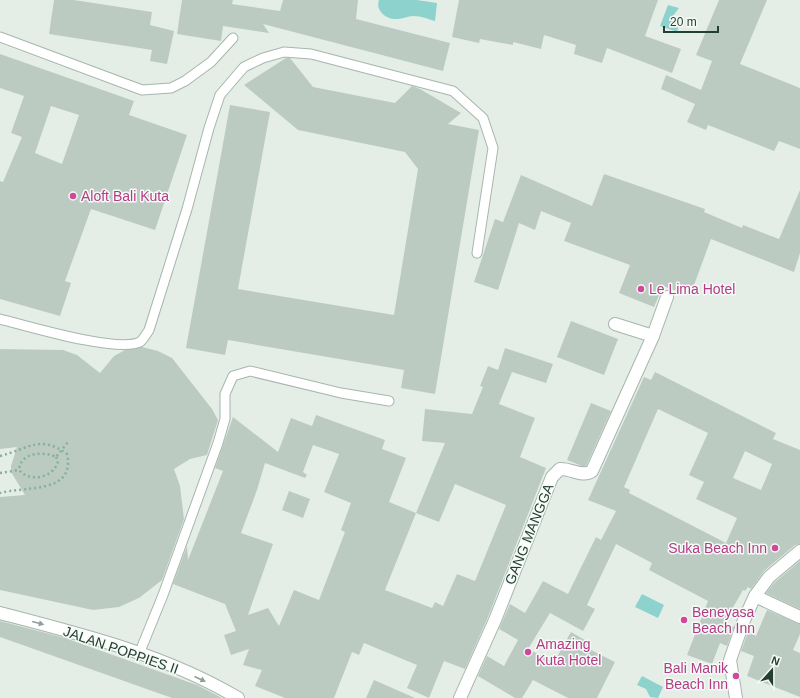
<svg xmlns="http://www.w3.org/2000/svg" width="800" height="698" font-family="Arial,sans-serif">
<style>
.water{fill:#8dd2cd}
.building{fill:#bccbc2;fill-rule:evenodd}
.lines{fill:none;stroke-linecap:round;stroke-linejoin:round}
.service-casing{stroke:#a6b6ad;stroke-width:11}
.minor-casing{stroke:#a6b6ad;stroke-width:14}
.path{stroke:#85b199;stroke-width:2.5;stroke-dasharray:2 3;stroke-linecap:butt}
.service{stroke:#fff;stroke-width:9}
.minor{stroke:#fff;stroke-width:12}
.path-bridge{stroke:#85b199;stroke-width:2.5;stroke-dasharray:2 3;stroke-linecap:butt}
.oneway{fill:#919f98}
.hotel-dot{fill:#d1479c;stroke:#f5faf6;stroke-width:1.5}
.labels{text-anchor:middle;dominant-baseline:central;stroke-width:3;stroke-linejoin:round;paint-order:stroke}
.hotel-label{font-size:14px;fill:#b23c85;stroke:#f5faf6;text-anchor:start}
.street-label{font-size:14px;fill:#233f32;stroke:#f5faf6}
</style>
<rect width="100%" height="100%" fill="#e4eee7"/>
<!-- water -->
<g class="water">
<path d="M379,0H417L437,3L435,21C428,19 421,16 413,16C408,16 403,19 397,19C387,20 375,11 379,0Z"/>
<path d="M668,5L679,8L673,16L675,20L680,22L677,32L660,26Z"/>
<path d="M642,594L664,605L658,618L635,607Z"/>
<path d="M642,676L663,687L658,698L650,697L646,689L637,685Z"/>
</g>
<!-- building -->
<g class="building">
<path d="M54,0H74L152,12L150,25L174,31L167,64L150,61L152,50L49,34Z"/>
<path d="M182,0H233L232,4L280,11L283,0H358L356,19L450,43L443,71L263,24L269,33L223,26L221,41L177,34Z"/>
<path d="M459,0H658L645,36L681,49L672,73L607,48L602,63L574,54L576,45L544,35L541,49L513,42V45L480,39L479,43L452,37Z"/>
<path d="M719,0H767L740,64L800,88V149L779,141L774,151L708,125L706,130L687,122L695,104L661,89L666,75L701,90L712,61L696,55Z"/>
<path d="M0,54L134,101L129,115L187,135L155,230L91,209L65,281L71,283L60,316L0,299V181L3,182L22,137L11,133L24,96L0,88ZM51,106L79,115L62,164L35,153Z"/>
<path d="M286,58H290L313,87L395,103L412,86L420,89L461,113L448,124L479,130L435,394L401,388L404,370L228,340L225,355L186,348L230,105L270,112L238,289L394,315L418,169L405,152L298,130L244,85Z"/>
<path d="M604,174L705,209L704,212L742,228L743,225L779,239L800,190V253L794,272L711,239L690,296L663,286L654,307L619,293L630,265L564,241L571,223L541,211L535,230L519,223L498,290L474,282L495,219L503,222L521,175L592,206Z"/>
<path d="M571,321L618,339L604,375L557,357Z"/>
<path d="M142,347L158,351L172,358L212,409L218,420L207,455L190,459L174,469L180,486L184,519L162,580L139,598L119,607L93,610L0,590V497L25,495L11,472V466L17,447L0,449V349L63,350L77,355L100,373L114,356L125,350Z"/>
<path d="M505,348L553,364L546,383L512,372L499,404L535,418L520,457L546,468L488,617L465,669L444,661L429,698L407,688L417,665L364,643L359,655L352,652L334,698H285L255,686L262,670L243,665L249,649L231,655L224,635L236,631L225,604L173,584L187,546L188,560L223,471L215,468L233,417L278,452L291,418L312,426L316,415L385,440L382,449L406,458L389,502L416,513L445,443L422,441L425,409L472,414L483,387L480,386L488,366L498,370ZM313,445L339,454L324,492L351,503L341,530L345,532L319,600L294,590L279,626L268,608L248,615L273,544L241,533L257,490L265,463L305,478L307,475L303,472ZM455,484L506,505L475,581L457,574L443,606L435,602L432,608L385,590L416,513L439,522Z"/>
<path d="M655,372L776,433L773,439L800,450V544L795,545L764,571L751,589L748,587L745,591L743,590L724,623L734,627L727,646L720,643L712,664L687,655L708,601L649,570L652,563L616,544L587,605L595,609L583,631L550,613L528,649L554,662L571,632L590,643L587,648L615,662L597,698H568L533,680L522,698H515L478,676L487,656L504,666L518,640L499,629L510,604L525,613L543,581L568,594L596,537L601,540L616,511L588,500L644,377L651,380ZM658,409L708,433L689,475L704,482L696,499L737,518L726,543L629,493L630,490L624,487ZM745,451L772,464L761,490L733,478Z"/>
<path d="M591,403L611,411L586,466H582L567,460Z"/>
<path d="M289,491L310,499L303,518L282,510Z"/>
<path d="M800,561V609L766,593L775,582Z"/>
<path d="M767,610L800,624V634L793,650L800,653V697L747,676L754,656L741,651L748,632L756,636Z"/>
<path d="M0,621L65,638L197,685L222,698H172L0,637Z"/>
<path d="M374,680L415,698H366Z"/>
</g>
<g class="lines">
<!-- service casing -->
<g class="service-casing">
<g id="service">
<path d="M0,37L142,90L171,88L185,81L211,62L233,38"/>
<path d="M0,319C28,326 117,353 140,342C143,340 147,333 149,330L187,209L209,128L220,95L244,67L263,58L284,52L311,54L453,91L483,118L493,148L477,253"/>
<path d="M139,654L163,595L218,443L225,419V394L233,376L250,371L341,393L389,401"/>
</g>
</g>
<!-- minor casing -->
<g class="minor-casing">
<g id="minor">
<path d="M615,324L653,336"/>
<path d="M755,596L800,617"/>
<path d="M0,613C81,634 166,655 238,698"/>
<path d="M460,698L495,620L552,477L560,469C570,468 583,478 592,471L653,336L667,297"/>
<path d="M736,698L730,660L744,620L755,596L769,577L800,551"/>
</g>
</g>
<!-- path -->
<g class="path">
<path d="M0,456C28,449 40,434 67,454C76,494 25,486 0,493"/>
<path d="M56,457L58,461C54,478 30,483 19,470C20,452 44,451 56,457L60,452"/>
<path d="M0,473L19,470"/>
</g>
<!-- service -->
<use href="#service" class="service"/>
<!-- minor -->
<use href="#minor" class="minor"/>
<!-- path-bridge -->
<path class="path-bridge" d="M60,452L68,442"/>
</g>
<!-- one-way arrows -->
<defs><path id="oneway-solid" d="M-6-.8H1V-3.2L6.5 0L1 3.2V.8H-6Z"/></defs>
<g class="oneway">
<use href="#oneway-solid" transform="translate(38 623) rotate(15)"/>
<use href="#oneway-solid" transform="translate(200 679) rotate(24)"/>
</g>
<!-- markers -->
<g class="hotel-dot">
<circle cx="73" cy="196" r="4"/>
<circle cx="641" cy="289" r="4"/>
<circle cx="775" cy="548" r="4"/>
<circle cx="684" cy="620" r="4"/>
<circle cx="528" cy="652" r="4"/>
<circle cx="736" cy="676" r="4"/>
</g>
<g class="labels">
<!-- hotel labels -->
<g class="hotel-label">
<text x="81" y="196">Aloft Bali Kuta</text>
<text x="649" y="289">Le Lima Hotel</text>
<text x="767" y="548" text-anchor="end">Suka Beach Inn</text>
<text x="692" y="612">Beneyasa<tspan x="692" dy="16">Beach Inn</tspan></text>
<text x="536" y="644">Amazing<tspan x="536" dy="16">Kuta Hotel</tspan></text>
<text x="728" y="668" text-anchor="end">Bali Manik<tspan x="728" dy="16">Beach Inn</tspan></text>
</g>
<!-- street labels -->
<g class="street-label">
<text transform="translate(529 534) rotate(-68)">GANG MANGGA</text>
<text transform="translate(121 650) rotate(19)">JALAN POPPIES II</text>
</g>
</g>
<!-- north arrow -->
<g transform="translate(772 670) rotate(21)" stroke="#f5faf6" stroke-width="3" paint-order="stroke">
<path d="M0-3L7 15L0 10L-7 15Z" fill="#233f32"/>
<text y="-6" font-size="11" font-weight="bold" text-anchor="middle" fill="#233f32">N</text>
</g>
<!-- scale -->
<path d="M664 26v6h54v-6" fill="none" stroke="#233f32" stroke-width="2"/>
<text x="670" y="26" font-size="12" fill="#233f32" stroke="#f5faf6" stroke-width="3" paint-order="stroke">20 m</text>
</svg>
